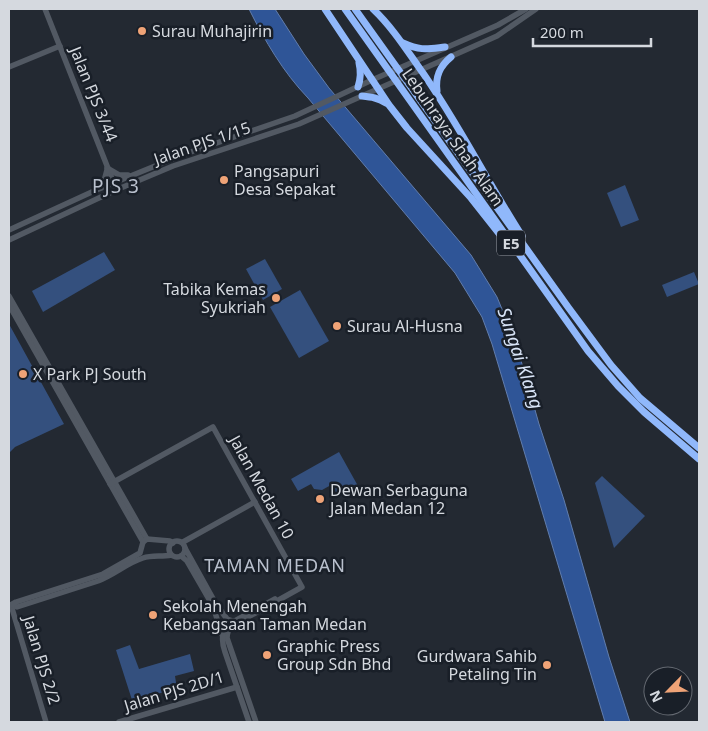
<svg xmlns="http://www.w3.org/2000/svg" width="708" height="731" font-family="'Noto Sans',sans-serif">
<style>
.green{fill:#34507e}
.water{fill:#2f5597;stroke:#617dad}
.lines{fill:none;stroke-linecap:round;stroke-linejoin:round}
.secondary{stroke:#525963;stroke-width:5.5}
.highway{stroke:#90b8fb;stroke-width:7}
.poi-dot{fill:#efa377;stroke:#191f28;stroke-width:2}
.labels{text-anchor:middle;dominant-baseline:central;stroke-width:5;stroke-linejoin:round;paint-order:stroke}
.shield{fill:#191f28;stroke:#9da1a8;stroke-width:1}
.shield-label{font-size:15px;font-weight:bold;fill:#d5d9df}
.poi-label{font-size:16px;fill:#d5d9df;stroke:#191f28;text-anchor:start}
.street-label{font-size:16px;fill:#d5d9df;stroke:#191f28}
.water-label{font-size:18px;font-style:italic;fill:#d8e4f7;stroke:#191f28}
.neighbourhood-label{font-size:18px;letter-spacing:1px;fill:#b9c0cd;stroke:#191f28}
.quarter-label{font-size:19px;letter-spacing:1px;fill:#b9c0cd;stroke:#191f28}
</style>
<rect width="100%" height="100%" fill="#232932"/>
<!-- green -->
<g class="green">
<path d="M625,185L639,220L621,227L607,193Z"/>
<path d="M104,252L115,270L43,312L32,291Z"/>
<path d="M265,259L282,289L263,300L246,269Z"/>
<path d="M694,272L699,284L667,297L662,285Z"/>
<path d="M300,290L329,341L299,358L270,307Z"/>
<path d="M9,324L64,424L15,447L9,453Z"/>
<path d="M339,452L358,486L339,497L331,485L322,490L314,489L311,484L298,491L291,479Z"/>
<path d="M602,476L645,516L614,548L595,483Z"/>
<path d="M130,645L139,669L190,654L194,671L175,676L177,689L132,700L116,650Z"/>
</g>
<!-- water -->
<path class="water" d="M249,9H275L304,54L329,88L471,255L497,297L516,343L539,424L564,500L609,657L630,722H605L492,344L482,317L455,273L308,98C283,72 265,41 249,9Z"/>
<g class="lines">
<!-- secondary -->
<g class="secondary">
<path d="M45,9L115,186"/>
<path d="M9,67L60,46"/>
<path d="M107,168L119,175H128"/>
<path d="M98,188L104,181L107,170"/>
<path d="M9,230L94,191L133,175L182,155L295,116L372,80L498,25L526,9"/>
<path d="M9,240L116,190L173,166L299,124L497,36L536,9"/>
<path d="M9,296L147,539"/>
<path d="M9,305L143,542"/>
<path d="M110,484L213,427L302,587L232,626C228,630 227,633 227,638L256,722"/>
<circle cx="177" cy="549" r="8"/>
<path d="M183,542L255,502"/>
<path d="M185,548L216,604L227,619L233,621"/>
<path d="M181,556L187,561L213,606L222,635"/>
<path d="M11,605L17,607L98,581C114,575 127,563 143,558C152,555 162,557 171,555"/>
<path d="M11,605L46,722"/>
<path d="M9,606L16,602L103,574L140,553L143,542L147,539L170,541L173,543"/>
<path d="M119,722L237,687"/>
<path d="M249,722L225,652C221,640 221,632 231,623L275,599"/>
</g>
<!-- highway -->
<g class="highway">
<path d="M325,9L389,105L407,128L471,198L505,241"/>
<path d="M345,9L588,351L618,386L644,412L699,459"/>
<path d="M355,9L568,307L611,365L640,398L699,448"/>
<path d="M373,9C391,26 404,46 418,66C457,120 486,180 522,236"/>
<path d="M403,43C421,51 427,49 445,47"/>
<path d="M358,87C361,78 361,71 359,63"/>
<path d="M437,91C435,76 440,66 451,57"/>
<path d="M362,96C372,97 378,98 386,103"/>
</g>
</g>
<!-- markers -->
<g class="poi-dot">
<circle cx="142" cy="31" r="5"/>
<circle cx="224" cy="180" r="5"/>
<circle cx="276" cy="298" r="5"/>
<circle cx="337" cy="326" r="5"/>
<circle cx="23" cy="374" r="5"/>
<circle cx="320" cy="499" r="5"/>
<circle cx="153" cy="615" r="5"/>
<circle cx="267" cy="655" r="5"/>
<circle cx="547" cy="665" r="5"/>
</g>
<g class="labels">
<!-- shield labels -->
<rect class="shield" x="497" y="230.5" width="28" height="25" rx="4"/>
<g class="shield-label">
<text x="511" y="243">E5</text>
</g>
<!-- poi labels -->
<g class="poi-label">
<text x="152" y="31">Surau Muhajirin</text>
<text x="234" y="171">Pangsapuri<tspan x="234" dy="18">Desa Sepakat</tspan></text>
<text x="266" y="289" text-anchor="end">Tabika Kemas<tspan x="266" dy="18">Syukriah</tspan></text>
<text x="347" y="326">Surau Al-Husna</text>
<text x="33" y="374">X Park PJ South</text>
<text x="330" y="490">Dewan Serbaguna<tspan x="330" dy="18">Jalan Medan 12</tspan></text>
<text x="163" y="606">Sekolah Menengah<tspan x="163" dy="18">Kebangsaan Taman Medan</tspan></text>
<text x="277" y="646">Graphic Press<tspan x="277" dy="18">Group Sdn Bhd</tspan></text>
<text x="537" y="656" text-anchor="end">Gurdwara Sahib<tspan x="537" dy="18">Petaling Tin</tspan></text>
</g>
<!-- street labels -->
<g class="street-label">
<text transform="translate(94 94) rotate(68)">Jalan PJS 3/44</text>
<text transform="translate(453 137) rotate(55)">Lebuhraya Shah Alam</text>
<text transform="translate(202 143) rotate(-19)">Jalan PJS 1/15</text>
<text transform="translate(262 487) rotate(61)">Jalan Medan 10</text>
<text transform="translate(42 660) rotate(73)">Jalan PJS 2/2</text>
<text transform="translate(174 691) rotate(-17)">Jalan PJS 2D/1</text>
</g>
<!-- water labels -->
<g class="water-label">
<text transform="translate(521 358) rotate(71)">Sungai Klang</text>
</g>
<!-- neighbourhood labels -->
<g class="neighbourhood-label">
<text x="275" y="565">TAMAN MEDAN</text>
</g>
<!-- quarter labels -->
<g class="quarter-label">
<text x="116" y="186">PJS 3</text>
</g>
</g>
<!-- border -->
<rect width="708" height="731" fill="none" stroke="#d5d9df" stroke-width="20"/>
<!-- north arrow -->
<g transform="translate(668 691) rotate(246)"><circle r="24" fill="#191f28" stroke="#646971"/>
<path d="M0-4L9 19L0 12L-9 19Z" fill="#efa377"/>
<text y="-8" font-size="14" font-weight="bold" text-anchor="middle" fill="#d5d9df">N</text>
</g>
<!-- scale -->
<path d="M533 38v8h118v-8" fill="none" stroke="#d5d9df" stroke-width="2.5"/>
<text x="540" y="38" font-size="15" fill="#d5d9df" stroke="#191f28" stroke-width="4" paint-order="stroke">200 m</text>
</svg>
